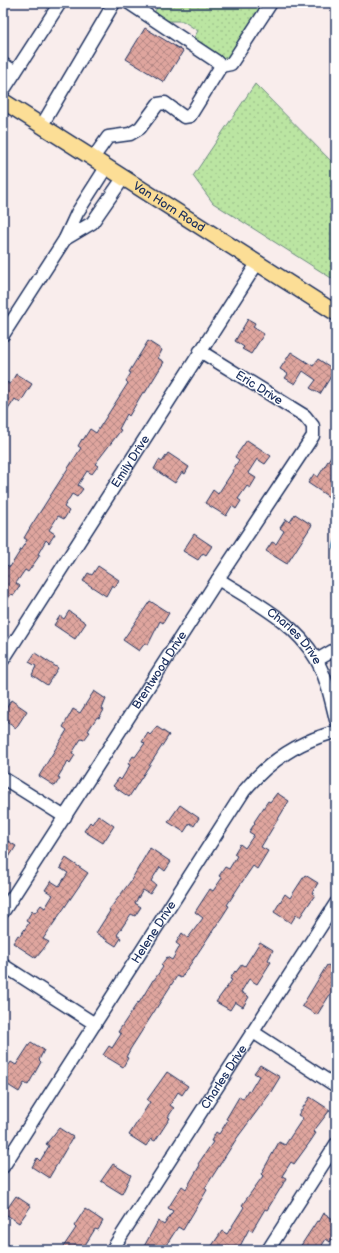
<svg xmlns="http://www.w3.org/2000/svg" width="339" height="1253" font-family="'Balsamiq Sans',sans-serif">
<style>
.grass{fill:url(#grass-dots);stroke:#6b8a80}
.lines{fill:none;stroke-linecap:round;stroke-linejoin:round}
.stream{stroke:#6695bb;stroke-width:3}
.building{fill:url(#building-cross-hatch);stroke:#1b2f5e}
.minor-casing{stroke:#1b2f5e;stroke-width:15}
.major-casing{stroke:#1b2f5e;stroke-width:18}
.minor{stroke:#fff;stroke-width:12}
.major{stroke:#fcde96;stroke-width:15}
.labels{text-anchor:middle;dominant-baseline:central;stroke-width:3;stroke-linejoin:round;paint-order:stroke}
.street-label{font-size:12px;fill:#1b2f5e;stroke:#fff}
</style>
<defs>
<pattern id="grass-dots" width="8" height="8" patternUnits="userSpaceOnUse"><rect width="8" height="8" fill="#bbe5a2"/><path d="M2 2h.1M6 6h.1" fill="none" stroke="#a0c58e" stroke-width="1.8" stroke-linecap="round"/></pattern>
<pattern id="building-cross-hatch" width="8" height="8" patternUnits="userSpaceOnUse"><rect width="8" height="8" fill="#dfa59e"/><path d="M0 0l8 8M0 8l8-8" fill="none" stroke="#b48784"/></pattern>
</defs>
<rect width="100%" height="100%" fill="#f9edec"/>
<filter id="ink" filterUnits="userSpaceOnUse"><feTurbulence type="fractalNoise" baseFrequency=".025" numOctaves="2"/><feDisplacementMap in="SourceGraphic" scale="8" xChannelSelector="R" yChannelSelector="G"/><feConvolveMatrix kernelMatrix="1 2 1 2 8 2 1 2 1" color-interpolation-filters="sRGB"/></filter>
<g filter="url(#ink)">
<!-- grass -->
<g class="grass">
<path d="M160,3H268L227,61L193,39L198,31L183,21H164L153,14Z"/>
<path d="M255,84L336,166V281L213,203L193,176Z"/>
</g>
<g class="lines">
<!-- stream -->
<path class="stream" d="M336,540L334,547L336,551"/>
</g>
<!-- building -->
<g class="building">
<path d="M145,28L183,51L164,82L126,59Z"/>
<path d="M248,319L255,323L253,327L264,334L251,354L242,349L244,347L235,341Z"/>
<path d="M148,341L162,350L158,358L164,362L145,393L143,392L129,416L127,414L119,429L121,430L115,438L95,464L98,466L92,474L87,471L78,485L83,489L77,497L72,494L64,507L69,511L64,519L58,516L49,530L55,534L49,543L46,540L38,554L40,555L28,572L25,570L16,583L20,586L14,595L11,594L3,607V563L10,567L27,540L24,538L31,526L81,448L78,446L82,439L83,440L90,429L96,433L128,383L126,381L131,373L129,372Z"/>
<path d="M291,352L313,366L318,359L335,370L320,394L310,388L316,380L303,371L295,384L285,378L288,374L280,369Z"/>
<path d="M16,374L32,384L20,403L15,399L3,417V380L10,384Z"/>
<path d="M247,440L271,456L265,464L257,459L248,473L256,478L250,488L247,486L238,499L241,501L236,509L232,506L226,516L205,503L213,490L218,494L233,471H232L239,460L235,457Z"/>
<path d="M336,448V486L329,497L308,483L314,474L318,477Z"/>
<path d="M168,453L189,467L185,474L182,472L175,483L154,469L159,460L162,462Z"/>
<path d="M295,514L312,525L287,564L266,551L272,542L276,544L284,531L280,528L286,519L290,522Z"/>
<path d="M194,534L212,546L206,555L203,553L198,560L183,551Z"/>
<path d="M98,566L119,580L115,587L112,585L106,596L83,581L88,573L92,575Z"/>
<path d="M150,601L169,613L163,623L160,621L148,645L145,643L139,651L123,640Z"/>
<path d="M69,611L86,623L75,639L54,625L60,616L64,619Z"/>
<path d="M35,653L58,668L47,685L32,675L36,666L29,662Z"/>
<path d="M94,691L106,699L102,709L104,710L99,718L97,717L88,731L90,732L84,740L81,739L72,753L75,755L70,763L68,761L58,777L60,778L55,786L39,776L67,730L63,727L73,709L80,713Z"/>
<path d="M11,700L27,711L16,728L3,720V707L6,709Z"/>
<path d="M157,727L169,735L129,797L113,786L119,778L121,780L130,765L128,764L133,756L135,757L145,743L142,742L148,733L150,735Z"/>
<path d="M277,793L289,801L261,847L268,851L257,869L253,866L238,888L227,905L229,906L222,917L181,978L177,976L131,1048L126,1057L128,1058L123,1067L103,1055L109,1046L112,1048L121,1034L118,1032L138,1002L139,1003L153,980H154L163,967L161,965L167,957L172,960L180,946L176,943L182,933L188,938L203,918L195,912L210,889L213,891L222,878L219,876L225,867L229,869L237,856L234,854L240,844L245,848L254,835L249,832L255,823L254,822L268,801L270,802Z"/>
<path d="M180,805L199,818L194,826L190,823L184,832L168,822Z"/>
<path d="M98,815L114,826L103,843L84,831L90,822L92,824Z"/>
<path d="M3,838L16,846L3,867Z"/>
<path d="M150,848L171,862L165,871L160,867L151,881L156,885L150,894L143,890L135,903L141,907L135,916L131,914L117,935L121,938L116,946L96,933L110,911L109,910L130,882Z"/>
<path d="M66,858L88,873L43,939L49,942L36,958L13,943L18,935L20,936L29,923L26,921L32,911L35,913L41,905L45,908L53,895L45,890L51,881L59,886L68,873L60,868Z"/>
<path d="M305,875L318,883L312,893L315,895L300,917L296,915L291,923L274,912L285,894L290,898Z"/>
<path d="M260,942L273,950L268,960L271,962L257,984L249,979L241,992L249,997L243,1007L235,1002L230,1010L216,1002L232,980L230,979L235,971L236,972L242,964L245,966Z"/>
<path d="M336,955V985L317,1015L302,1006L327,965L329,966Z"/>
<path d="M31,1042L44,1050L39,1060L41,1062L28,1085L24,1083L19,1092L3,1082V1074L11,1062L16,1065Z"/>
<path d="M260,1065L280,1077L269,1095L237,1138L205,1188L207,1190L183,1230L178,1227L163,1250H142L158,1221L164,1225L173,1211L168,1208L182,1186L186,1189L200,1165L198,1164L213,1142L211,1141L216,1132L219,1134L228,1120L226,1119L239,1097L243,1099L248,1090L250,1091L259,1076L254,1073Z"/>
<path d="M167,1072L188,1086L182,1095L178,1092L170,1105L174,1108L168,1117L170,1118L155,1141L151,1139L146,1146L129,1135L150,1102L147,1100Z"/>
<path d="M310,1097L330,1110L313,1132L316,1133L310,1142L294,1164L291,1162L282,1176L286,1178L282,1186L267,1210L265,1209L252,1231L249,1229L238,1250H209L222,1231L227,1234L244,1207L242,1205L263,1176L261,1174L279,1142L285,1145L303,1118L298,1115Z"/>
<path d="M59,1128L73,1137L49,1178L32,1167L37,1158L40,1161L49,1146L46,1144Z"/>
<path d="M113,1164L131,1175L122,1194L101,1181Z"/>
<path d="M16,1196L31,1206L19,1223L4,1213Z"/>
<path d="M85,1209L103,1221L98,1230L95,1229L82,1250H61L76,1228L74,1226Z"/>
<path d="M324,1213L336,1221V1233L330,1242L326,1239L319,1250H304L300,1247L317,1221L319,1222Z"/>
</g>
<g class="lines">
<!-- minor casing -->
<g class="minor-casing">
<g id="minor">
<path d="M3,64L15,72"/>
<path d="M221,66L231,64L271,3"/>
<path d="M3,91L60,3"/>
<path d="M42,125L114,3"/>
<path d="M93,158L108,137L130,134L140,128L158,104L165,103L184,117L190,116L221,66L216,61L129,3"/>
<path d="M65,239L92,223L124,177"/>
<path d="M3,335L65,239L77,213L107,166"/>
<path id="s1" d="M218,579C254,602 294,621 316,659C327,678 331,700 336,720"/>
<path id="s2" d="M3,660L258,262"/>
<path d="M317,660L336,649"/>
<path d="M3,778L65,817"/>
<path id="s3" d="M3,912L218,579L313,436V426L305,416L200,351"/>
<path d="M3,965L95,1024"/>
<path d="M253,1032L336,1086"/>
<path id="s4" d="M3,1167L244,791C269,761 298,741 336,732"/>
<path id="s5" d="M112,1250L336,903"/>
<path d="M268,1250L336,1144"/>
</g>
</g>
<!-- major casing -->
<g class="major-casing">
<g id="major">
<path id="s6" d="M3,101L336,313"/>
</g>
</g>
<!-- minor -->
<use href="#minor" class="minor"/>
<!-- major -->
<use href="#major" class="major"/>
</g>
</g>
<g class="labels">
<!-- street labels -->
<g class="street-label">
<text stroke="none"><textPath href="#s6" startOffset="197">Van Horn Road</textPath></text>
<text transform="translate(259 388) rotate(32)">Eric Drive</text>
<text stroke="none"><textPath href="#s2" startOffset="236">Emily Drive</textPath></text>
<text stroke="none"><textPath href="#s1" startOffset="96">Charles Drive</textPath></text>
<text stroke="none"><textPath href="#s3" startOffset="288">Brentwood Drive</textPath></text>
<text stroke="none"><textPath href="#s4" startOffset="279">Helene Drive</textPath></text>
<text stroke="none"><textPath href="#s5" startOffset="206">Charles Drive</textPath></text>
</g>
</g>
<!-- margin -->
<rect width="339" height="1253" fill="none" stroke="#fff" stroke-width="16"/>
<rect x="8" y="8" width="323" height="1237" fill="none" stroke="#1b2f5e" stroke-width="1.5" filter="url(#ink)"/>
</svg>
